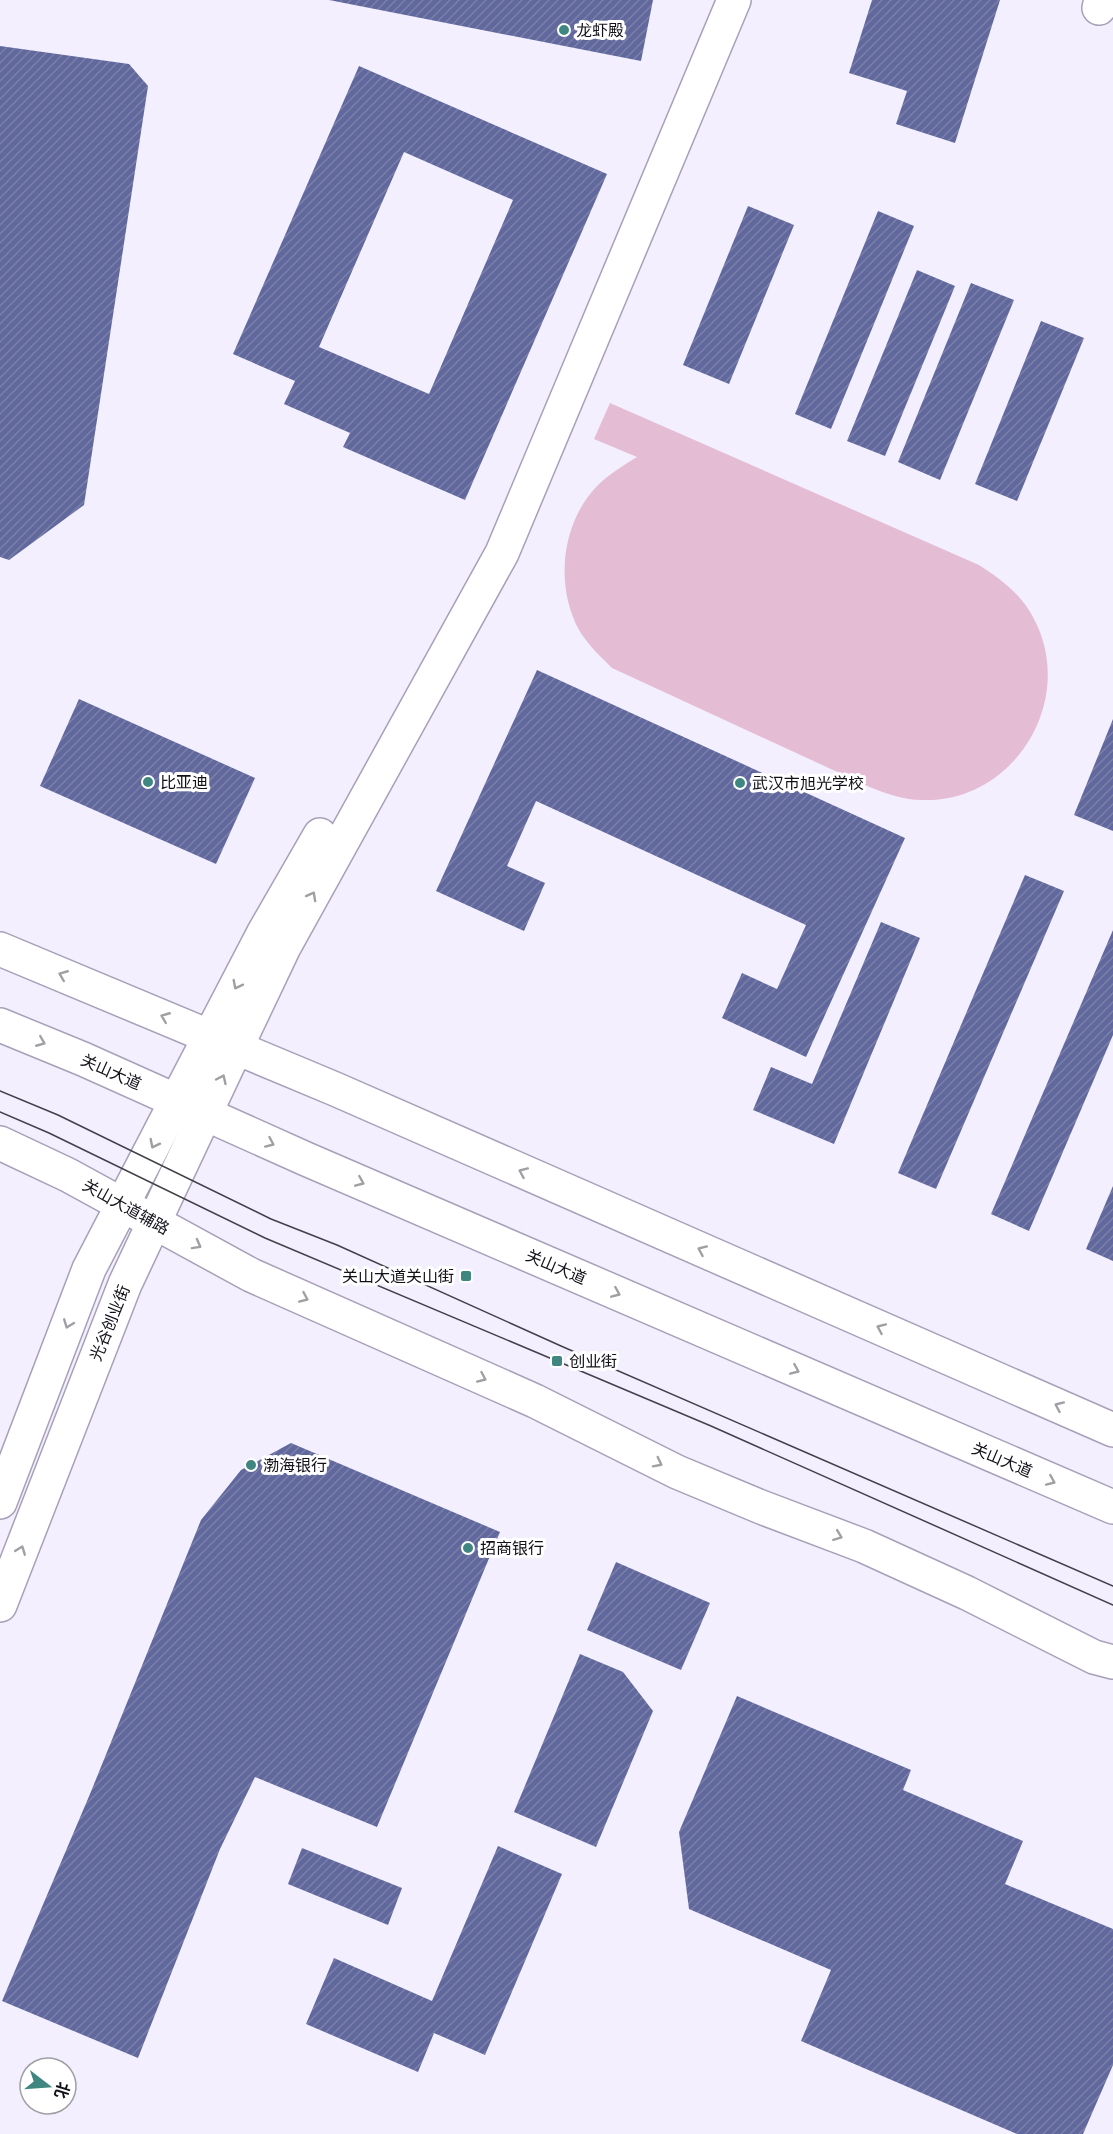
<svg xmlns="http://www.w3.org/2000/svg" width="1113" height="2134" font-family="Helvetica,'Noto Sans SC',sans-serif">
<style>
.garden{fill:#e4bdd4}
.building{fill:url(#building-hatch);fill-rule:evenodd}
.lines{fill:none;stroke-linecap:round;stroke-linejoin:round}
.street-casing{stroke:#a7a0b8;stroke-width:36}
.secondary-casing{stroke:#a7a0b8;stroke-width:36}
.primary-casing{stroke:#a7a0b8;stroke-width:36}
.street{stroke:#fff;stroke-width:33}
.secondary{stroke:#fff;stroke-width:33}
.primary{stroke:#fff;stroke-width:33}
.tram{stroke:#424049;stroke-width:1.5}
.oneway{stroke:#a09fa3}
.poi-dot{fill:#3f8681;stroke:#fff;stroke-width:2}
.labels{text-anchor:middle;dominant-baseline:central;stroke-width:6;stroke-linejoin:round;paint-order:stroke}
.poi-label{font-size:16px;fill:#121018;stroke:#fff;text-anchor:start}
.street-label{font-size:16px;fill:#121018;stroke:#fff}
</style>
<defs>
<pattern id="building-hatch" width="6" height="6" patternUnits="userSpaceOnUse" patternTransform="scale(1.5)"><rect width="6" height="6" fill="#60689e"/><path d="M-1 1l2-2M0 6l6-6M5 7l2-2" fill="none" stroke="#7a80a6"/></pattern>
</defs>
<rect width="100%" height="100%" fill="#f3effe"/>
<!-- garden -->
<path class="garden" d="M610,403L979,565C1001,579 1022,595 1034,619C1077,700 1014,804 921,800C904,800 888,794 872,788L612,668C600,656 588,645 579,630C554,584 562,520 599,484C611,473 624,465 637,457L594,439Z"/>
<!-- building -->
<g class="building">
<path d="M329,0H653L641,61Z"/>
<path d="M872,0H1000L955,143L896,124L907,91L849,73Z"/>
<path d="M0,46L129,64L148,86L84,505L9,560L0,557Z"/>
<path d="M359,66L607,174L465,500L343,447L350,433L284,404L295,381L233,354ZM404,152L513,200L429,394L319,347Z"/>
<path d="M748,206L794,225L729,384L683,365Z"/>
<path d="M878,211L914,226L831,429L795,414Z"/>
<path d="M917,270L955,286L885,456L847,441Z"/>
<path d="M971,283L1014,300L940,480L898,462Z"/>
<path d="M1041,321L1084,338L1017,501L975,484Z"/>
<path d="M537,670L905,838L806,1057L722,1018L742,973L777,989L806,925L536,801L507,866L545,883L524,931L436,891Z"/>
<path d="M79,699L255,778L216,864L40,786Z"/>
<path d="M1113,719V831L1074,815Z"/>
<path d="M1025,875L1064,891L936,1189L898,1173Z"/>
<path d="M881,922L920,938L834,1144L753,1110L771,1067L812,1084Z"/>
<path d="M1113,930V1035L1029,1231L991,1214Z"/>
<path d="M1113,1186V1261L1086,1249Z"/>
<path d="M291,1443L500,1532L377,1827L255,1777L220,1849L138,2058L2,2001L90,1794L201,1520L241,1470Z"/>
<path d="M616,1562L710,1603L681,1670L587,1630Z"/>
<path d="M580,1654L623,1672L653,1711L596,1847L514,1812Z"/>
<path d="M737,1696L911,1770L903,1790L1023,1841L1005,1884L1113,1929V2065L1083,2134H1017L801,2041L831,1970L689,1909L679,1832Z"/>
<path d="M498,1846L562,1874L485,2055L434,2033L418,2072L306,2024L334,1958L432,2001Z"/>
<path d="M302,1848L402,1888L388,1925L288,1884Z"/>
</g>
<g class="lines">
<!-- street casing -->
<g class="street-casing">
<g id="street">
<path d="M1099,8L1101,0"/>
<path d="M210,1036L263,934L320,835"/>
<path d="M236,1048L284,947L502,553L734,0"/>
</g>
</g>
<!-- secondary casing -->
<g class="secondary-casing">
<g id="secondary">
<path d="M0,1143L68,1175L251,1275L535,1401L677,1472L761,1507L864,1546L967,1593L1094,1657L1113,1662"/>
<path d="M0,1502L89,1269L210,1036"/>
<path d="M0,1605L125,1284L236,1048"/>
</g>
</g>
<!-- primary casing -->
<g class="primary-casing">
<g id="primary">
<path d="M0,949L335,1089L1113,1430"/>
<path d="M0,1025L83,1059L306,1159L1113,1507"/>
</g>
</g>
<!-- street -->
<use href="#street" class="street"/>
<!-- secondary -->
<use href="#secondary" class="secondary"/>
<!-- primary -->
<use href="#primary" class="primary"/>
<!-- tram -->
<g class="tram">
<path d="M0,1091L58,1115L271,1219L337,1245L561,1346L1113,1586"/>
<path d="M0,1112L49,1133L265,1238L711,1426L1113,1605"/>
</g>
</g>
<!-- one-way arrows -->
<defs><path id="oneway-chevron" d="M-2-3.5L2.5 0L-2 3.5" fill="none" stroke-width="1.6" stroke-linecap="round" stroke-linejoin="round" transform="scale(1.5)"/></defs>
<g class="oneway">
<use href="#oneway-chevron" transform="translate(312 896) rotate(-61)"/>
<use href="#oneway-chevron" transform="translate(63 975) rotate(-158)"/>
<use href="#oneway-chevron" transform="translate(237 985) rotate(117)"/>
<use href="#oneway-chevron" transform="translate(165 1017) rotate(-158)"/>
<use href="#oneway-chevron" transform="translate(41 1042) rotate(22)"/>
<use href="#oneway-chevron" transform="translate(222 1079) rotate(-65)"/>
<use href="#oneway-chevron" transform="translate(270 1143) rotate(24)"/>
<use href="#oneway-chevron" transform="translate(154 1144) rotate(117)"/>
<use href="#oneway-chevron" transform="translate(523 1172) rotate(-156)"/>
<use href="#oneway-chevron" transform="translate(360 1182) rotate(23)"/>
<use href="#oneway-chevron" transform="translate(197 1245) rotate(29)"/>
<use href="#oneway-chevron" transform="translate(702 1250) rotate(-156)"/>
<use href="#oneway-chevron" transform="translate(616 1293) rotate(23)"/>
<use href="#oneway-chevron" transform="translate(304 1298) rotate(24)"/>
<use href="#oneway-chevron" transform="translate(68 1324) rotate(111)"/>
<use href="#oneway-chevron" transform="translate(881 1328) rotate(-156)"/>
<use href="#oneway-chevron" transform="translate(795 1370) rotate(23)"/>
<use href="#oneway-chevron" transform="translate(482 1378) rotate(24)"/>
<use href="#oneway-chevron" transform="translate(1059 1406) rotate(-156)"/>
<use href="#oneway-chevron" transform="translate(658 1463) rotate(27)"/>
<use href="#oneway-chevron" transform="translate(1051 1481) rotate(23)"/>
<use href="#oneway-chevron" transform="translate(838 1536) rotate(21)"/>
<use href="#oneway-chevron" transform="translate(21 1550) rotate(-69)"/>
</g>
<!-- markers -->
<g class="poi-dot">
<circle cx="564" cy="30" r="6"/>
<circle cx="148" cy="782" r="6"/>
<circle cx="740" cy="783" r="6"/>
<rect x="460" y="1270" width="12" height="12" rx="3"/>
<rect x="551" y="1355" width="12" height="12" rx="3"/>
<circle cx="251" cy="1465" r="6"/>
<circle cx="468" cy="1548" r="6"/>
</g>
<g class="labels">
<!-- poi labels -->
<g class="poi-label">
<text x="576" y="30">龙虾殿</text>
<text x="160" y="782">比亚迪</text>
<text x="752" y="783">武汉市旭光学校</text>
<text x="454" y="1276" text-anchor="end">关山大道关山街</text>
<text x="569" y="1361">创业街</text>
<text x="263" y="1465">渤海银行</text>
<text x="480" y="1548">招商银行</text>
</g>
<!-- street labels -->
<g class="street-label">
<text transform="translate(111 1072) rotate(24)">关山大道</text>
<text transform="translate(126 1207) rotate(29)">关山大道辅路</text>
<text transform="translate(556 1267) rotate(23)">关山大道</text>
<text transform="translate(110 1323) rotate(-68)">光谷创业街</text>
<text transform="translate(1002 1460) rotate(23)">关山大道</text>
</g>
</g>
<!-- north arrow -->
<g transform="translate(48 2086) rotate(107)"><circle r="28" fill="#ffffff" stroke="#a09fa3" stroke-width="1.5"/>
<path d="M0-4.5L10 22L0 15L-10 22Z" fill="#3f8681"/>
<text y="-9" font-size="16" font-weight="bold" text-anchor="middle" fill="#121018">北</text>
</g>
</svg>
